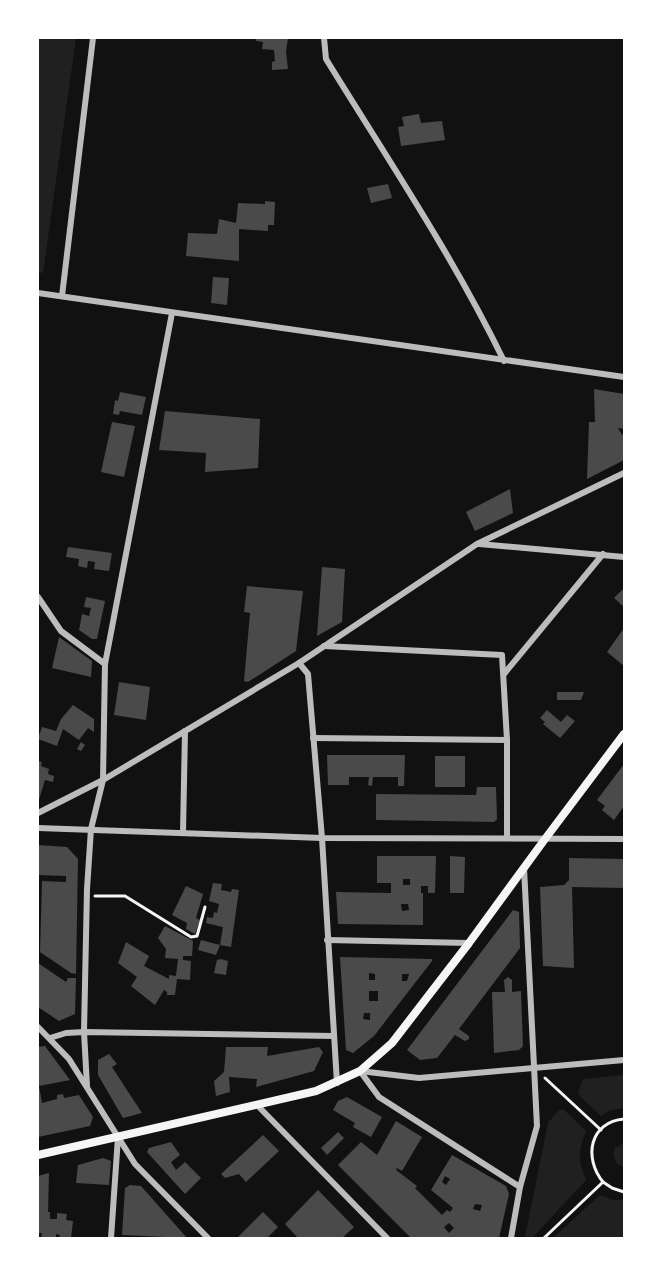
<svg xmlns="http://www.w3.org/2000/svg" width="662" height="1276" font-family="'PT Sans',sans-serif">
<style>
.green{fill:#202020}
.building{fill:#4a4a4a;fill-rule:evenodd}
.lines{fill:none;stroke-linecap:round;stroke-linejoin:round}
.path{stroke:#f5f5f5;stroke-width:3}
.minor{stroke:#bcbcbc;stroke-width:6}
.secondary{stroke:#f5f5f5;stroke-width:8}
</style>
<rect width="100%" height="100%" fill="#111"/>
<!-- green -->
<g class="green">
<path d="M38,38H76L43,273L38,272Z"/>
<path d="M624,1075V1108L611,1110L601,1116L578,1094L583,1079Z"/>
<path d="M563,1109L586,1131C578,1151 578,1160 586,1180L532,1238L525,1237L548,1123L558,1111Z"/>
<path d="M624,1143V1167L616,1163L613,1155L615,1148Z"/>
<path d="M600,1195L613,1200H624V1238H553Z"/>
</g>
<!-- building -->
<g class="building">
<path d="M256,38H288L286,51L288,69L272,70V62L275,61L274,50L262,49L263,42L256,41Z"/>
<path d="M419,114L421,123L442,121L445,140L401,146L398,127L404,126L402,117Z"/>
<path d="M388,184L392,198L371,203L367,188Z"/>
<path d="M265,201L275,202L274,225H268V231L239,229V261L186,256L188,233L217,234L219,219L236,223L238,203L265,204Z"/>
<path d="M213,277L229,278L227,305L211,303Z"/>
<path d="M594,389L624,394V429L618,428L622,435L624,433V460L587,479L589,422H595Z"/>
<path d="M120,392L146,397L142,415L120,411L119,415L113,414L115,400L118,401Z"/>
<path d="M165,411L260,419L258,468L205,472L206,453L159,450Z"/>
<path d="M112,422L135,426L124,477L101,472Z"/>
<path d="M510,489L513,513L475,531L466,512Z"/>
<path d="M68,547L112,553L109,571L94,569L95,562L88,561L87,568L78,566L79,559L66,557Z"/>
<path d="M322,567L345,569L342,622L317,636Z"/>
<path d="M247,586L303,591L296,651L248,682L244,681L250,613L244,612Z"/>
<path d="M624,588V607L614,598Z"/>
<path d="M86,597L105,601L97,639H92L79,630L82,614L89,616L91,608L84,607Z"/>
<path d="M624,628V666L607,652Z"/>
<path d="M59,637L92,661L91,677L52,668Z"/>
<path d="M119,682L150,687L146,720L114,715Z"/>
<path d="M557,692H584L581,700H557Z"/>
<path d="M73,705L94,719V732L88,728L79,740L63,729L57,746L38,739L42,727L56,731L61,719Z"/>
<path d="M547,710L561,722L567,715L575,721L560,738L543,724L545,722L540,718Z"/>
<path d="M81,742L85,745L81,751L77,749Z"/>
<path d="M327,755H405L404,786H398V777H373L372,786L368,785L369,777H349V785H328Z"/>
<rect x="435" y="756" width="30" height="31"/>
<path d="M38,761L42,762L41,766L49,769L48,774L54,776L53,782L45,780L38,803Z"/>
<path d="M624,764V806L614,820L602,810L605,806L597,800Z"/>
<path d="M477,787H496L497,819L494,822L376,820V794L476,795Z"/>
<path d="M38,845L67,847L78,859L76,974L71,973L40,952L42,881L66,882V876L38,875Z"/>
<path d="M377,856H436L435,893H428V886H421V893H423V925L338,924L336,892L391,893V883H377ZM403,879H410V885H403ZM401,904H408L409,910L402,911Z"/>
<path d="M450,856L465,857L464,893H450Z"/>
<path d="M569,858L624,859V888L572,887L574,968L543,966L540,887L564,885L569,880Z"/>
<path d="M213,883L222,884L221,890L231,892L232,889L239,890L231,947L220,945L223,927L206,923L207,917L213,918L214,912L217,913L219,904L209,901Z"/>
<path d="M186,886L203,894L196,918L200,920L195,934L186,929L187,923L172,915Z"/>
<path d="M513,910L519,912L520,948L459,1029L469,1036V1039L465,1041L455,1035L437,1058L420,1060L407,1050Z"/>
<path d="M165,926L193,941L192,956H183V960L191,961L190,980L177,979L175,995H167V992L164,990L155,1005L131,986L137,977L118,963L126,942L149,956L144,966L169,979V975L176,976L178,959L165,958L166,949L158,938Z"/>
<path d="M201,940L220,945L216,955L198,950Z"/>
<path d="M340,957L432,959V961L374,1036L353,1053L346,1050ZM369,973L375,974V980H369ZM402,974H409L407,981H402ZM369,991H378V1001H369ZM364,1013H370V1020L363,1019Z"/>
<path d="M221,959L228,961L226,975L214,973L217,960Z"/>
<path d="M38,963L66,982L68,978H76L75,1014L59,1021L38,1007Z"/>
<path d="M508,977L512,980V992L521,991L523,1046L519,1050L494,1053L492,992H505L504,980Z"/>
<path d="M45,1046L70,1080L39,1086L42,1103L57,1099V1095L63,1094L64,1098L79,1095L93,1117L90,1126L38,1137V1047Z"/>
<path d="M226,1047H268L267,1056L319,1047L323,1052L314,1071L256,1087L257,1079L229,1077L230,1092L216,1096L214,1081L224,1072Z"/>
<path d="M109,1054L117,1064L112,1067L142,1113L123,1118L98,1075V1060Z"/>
<path d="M347,1097L382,1117L371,1137L353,1127L355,1123L333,1110L338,1101Z"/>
<path d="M396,1121L422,1137L402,1171L397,1168L396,1170L417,1186L415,1188L442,1215L447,1210L450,1212L453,1208L431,1190L452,1155L506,1186L509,1194L499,1238H411L338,1165L361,1142L377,1155ZM445,1176L450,1179L446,1185L442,1182ZM475,1204L482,1205L480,1211L473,1209ZM449,1223L454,1228L449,1233L444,1227Z"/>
<path d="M338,1132L344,1138L327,1155L321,1148Z"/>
<path d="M263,1135L279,1151L246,1182L239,1174L225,1178L221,1174Z"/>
<path d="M171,1142L180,1155L171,1162L176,1170L185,1162L201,1178L185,1194L147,1152L149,1148Z"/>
<path d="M103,1158L111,1161L109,1185L76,1183L78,1165Z"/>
<path d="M49,1173L48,1212H50V1219H57V1213L67,1214L66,1220L73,1221L71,1238H59L60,1235L56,1234V1238H41L42,1233H38V1176Z"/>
<path d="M130,1185L141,1186L187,1238L122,1235L125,1188Z"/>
<path d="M318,1190L354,1227L342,1238H298L285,1224Z"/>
<path d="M263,1212L278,1227L267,1238H237Z"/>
</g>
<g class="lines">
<!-- path -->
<g class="path">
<path d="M95,896H125L191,937L197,936L205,907"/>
<path d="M545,1078L601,1130"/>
<path d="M603,1182C583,1157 590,1122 624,1119"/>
<path d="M544,1238L603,1182L612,1188L624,1192"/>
</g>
<!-- minor -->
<g class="minor">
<path d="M324,38L326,59C387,158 453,256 504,361"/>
<path d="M38,293L624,377"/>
<path d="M62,296L93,38"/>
<path d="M479,544L624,557"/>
<path d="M38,597L61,631L105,664"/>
<path d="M324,646L502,655L507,740V837"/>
<path d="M299,663L308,674L322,838L337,1083"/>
<path d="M504,674L603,554"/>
<path d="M313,738L507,740"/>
<path d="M38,813L103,780L299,663L477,544L624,473"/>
<path d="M38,828L322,838L624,839"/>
<path d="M183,833L185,731"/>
<path d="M327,940L469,943"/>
<path d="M38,1027L69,1059L135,1164L208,1238"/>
<path d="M50,1038L66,1033L84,1032L334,1036"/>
<path d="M360,1071L419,1078L624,1060"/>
<path d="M360,1071L379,1097L520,1187"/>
<path d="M87,1086L84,1032L87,889L91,829L103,780L105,664L172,313"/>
<path d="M257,1105L387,1238"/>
<path d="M111,1238L118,1137"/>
<path d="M511,1238L520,1187L537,1126L524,868"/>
</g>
<!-- secondary -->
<path class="secondary" d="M38,1155L316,1091L360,1071L392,1043L469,943L545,839L624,734"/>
</g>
<!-- border -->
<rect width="662" height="1276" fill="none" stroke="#ffffff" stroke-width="78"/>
</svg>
